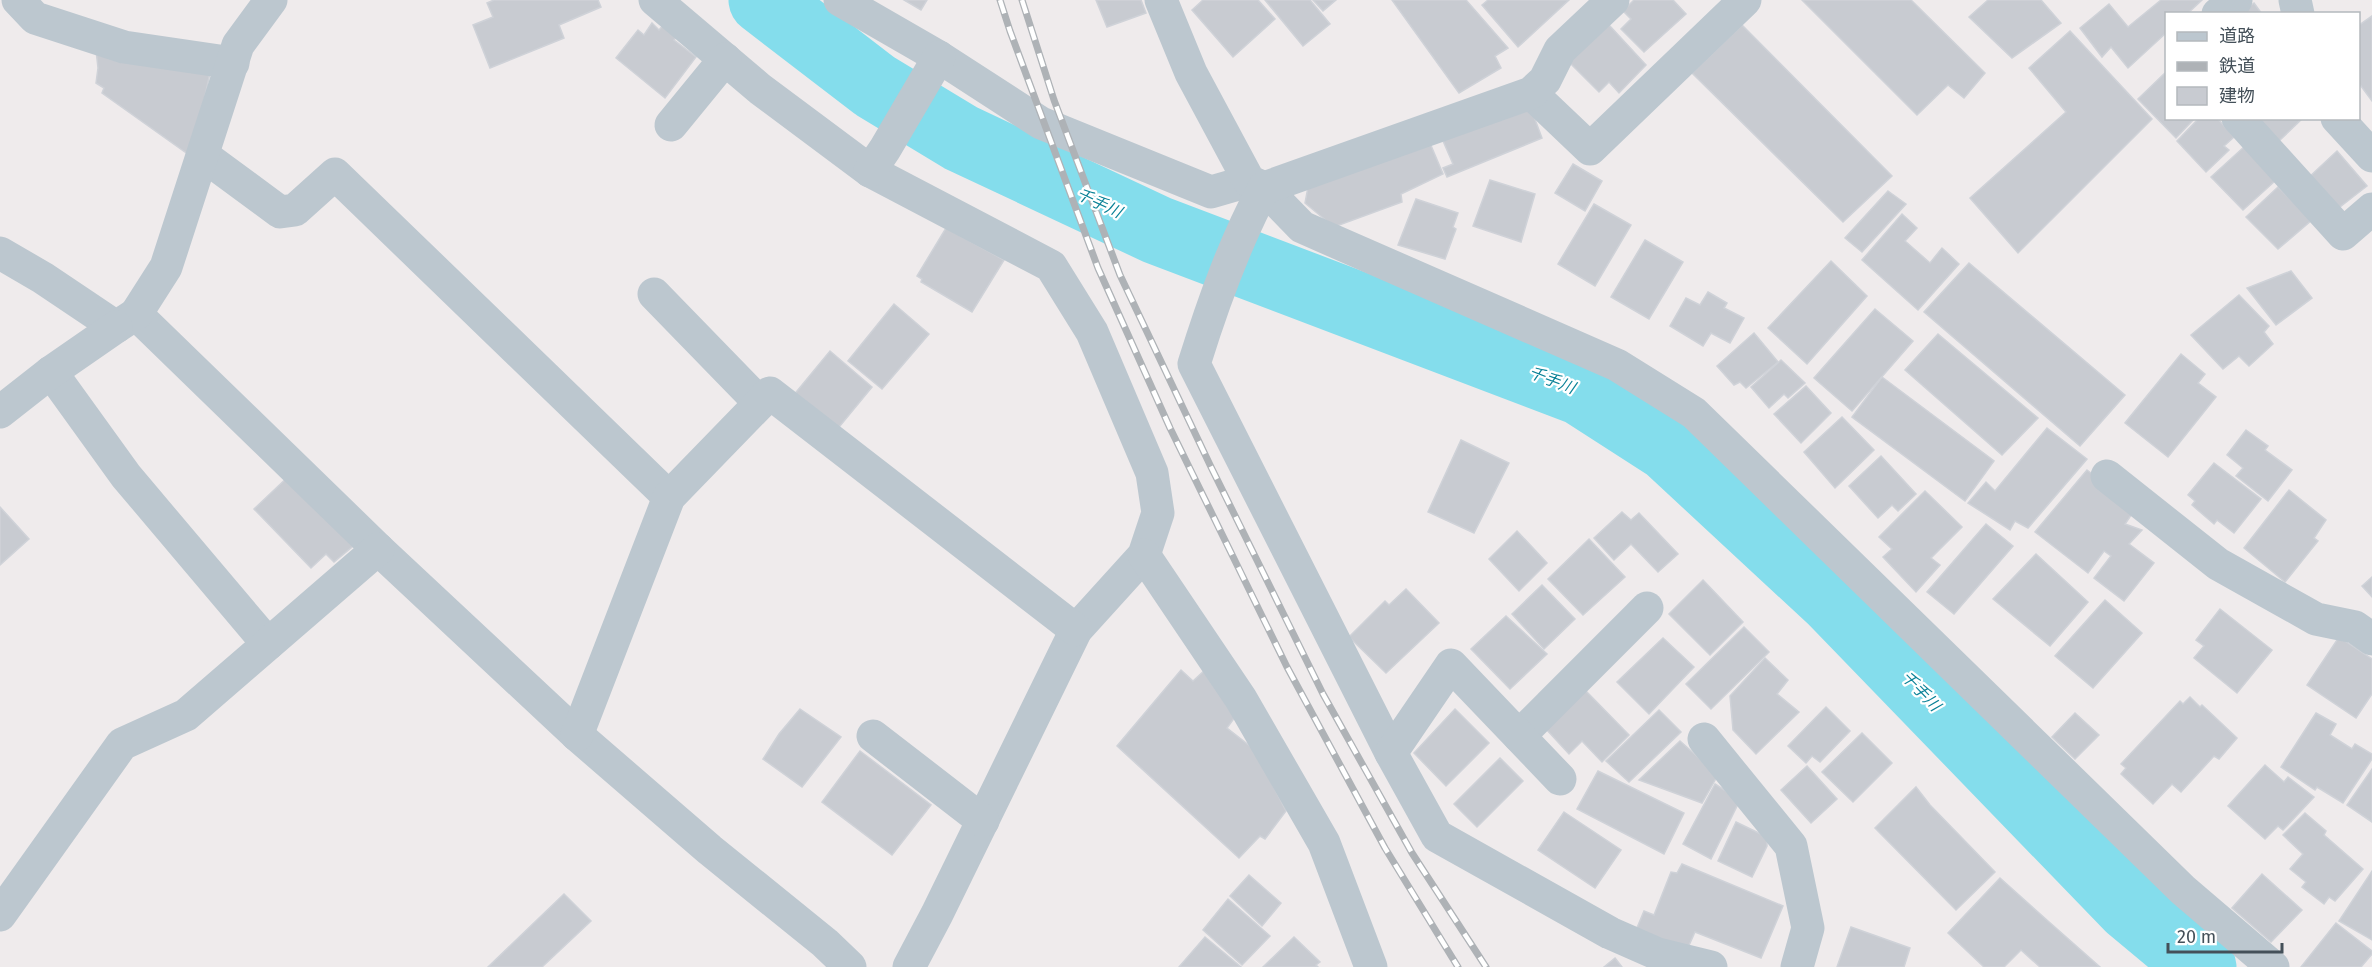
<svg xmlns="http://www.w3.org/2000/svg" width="2372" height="967" font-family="'Fira Sans','Noto Sans JP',sans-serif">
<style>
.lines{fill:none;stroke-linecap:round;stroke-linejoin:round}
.river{stroke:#84ddec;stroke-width:69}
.building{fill:#c8cbd1;stroke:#cfd2d8;stroke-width:1.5}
.minor{stroke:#bcc7cf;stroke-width:33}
.rail-casing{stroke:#aeb2b6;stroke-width:7}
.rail{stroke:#fff;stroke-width:4.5;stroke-dasharray:14;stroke-linecap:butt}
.labels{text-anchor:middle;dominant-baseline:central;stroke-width:4.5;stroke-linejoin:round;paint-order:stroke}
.water-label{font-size:16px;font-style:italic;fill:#0b8297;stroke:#fff}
</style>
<rect width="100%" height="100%" fill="#efebec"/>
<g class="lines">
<!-- river -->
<path class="river" d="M763,0L875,86L961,138L1157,230L1581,391L1668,447L1833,600L2130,907L2202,967"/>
</g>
<!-- building -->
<g class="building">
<path d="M494,0H598L601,7L559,25L564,38L490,68L473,25L493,17L487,3Z"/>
<path d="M904,0H927L921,10Z"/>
<path d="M1096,0H1141L1146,13L1107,27Z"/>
<path d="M1203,0H1258L1275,19L1233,57L1192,10Z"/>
<path d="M1265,0H1310L1330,24L1303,46Z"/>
<path d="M1313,0H1336L1323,11Z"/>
<path d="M1392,0H1466L1508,48L1495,56L1501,68L1459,93Z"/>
<path d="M1488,0H1569L1518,47L1482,5Z"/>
<path d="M1634,0H1673L1686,14L1644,52L1621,29L1631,19L1623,11Z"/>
<path d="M1802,0H1911L1985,73L1964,98L1948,85L1917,115Z"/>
<path d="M1988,0H2041L2061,23L2012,58L1969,17Z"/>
<path d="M2161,0H2202L2187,14H2166V33L2128,68L2111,47L2102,57L2080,28L2109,4L2128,27Z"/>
<path d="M2254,3L2262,14H2240Z"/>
<path d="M2372,16V101L2358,82V26Z"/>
<path d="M652,23L659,30L665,23L678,34L674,40L696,57L665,98L616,58L638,30L644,35Z"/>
<path d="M1609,25L1646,65L1619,93L1609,82L1599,92L1569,62Z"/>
<path d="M1742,25L1892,176L1843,222L1692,73Z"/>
<path d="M2070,31L2152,119L2018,253L1970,198L2066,112L2029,68Z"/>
<path d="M96,50L211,68L192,157L102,93L104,88L96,83L98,68Z"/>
<path d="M2166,72V118H2195L2176,138L2138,99Z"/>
<path d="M1530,106L1542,138L1447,177L1443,168L1453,164L1440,134Z"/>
<path d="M2199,118H2217L2234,137L2224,146L2229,150L2206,172L2177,141Z"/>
<path d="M2257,118H2303L2279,141Z"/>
<path d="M1427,136L1443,174L1401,194L1402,202L1334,227L1305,203L1309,182Z"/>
<path d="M2245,146L2275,181L2243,210L2211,177Z"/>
<path d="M2337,151L2367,186L2336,210L2306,180Z"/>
<path d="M1573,164L1602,181L1585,211L1555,193Z"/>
<path d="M1490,180L1535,194L1521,242L1473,226Z"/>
<path d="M2278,187L2312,220L2278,249L2246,217Z"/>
<path d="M1888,191L1906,204L1862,252L1845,238Z"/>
<path d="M1416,199L1458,213L1453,227L1456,229L1445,259L1398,245Z"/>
<path d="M1594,204L1631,225L1595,286L1558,264Z"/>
<path d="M1902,214L1917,228L1905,241L1930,263L1942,248L1959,264L1918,310L1862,260Z"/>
<path d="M946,228L1004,260L972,312L921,282L922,279L917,276Z"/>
<path d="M1645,240L1683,262L1649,319L1611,297Z"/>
<path d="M1831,261L1867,296L1807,364L1768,328Z"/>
<path d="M1969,263L2125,395L2080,446L1924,312Z"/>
<path d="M2291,271L2312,298L2276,325L2247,288Z"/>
<path d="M1708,292L1727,303L1724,308L1744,318L1730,343L1711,333L1703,346L1670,326L1686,298L1700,305Z"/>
<path d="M2239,295L2269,326L2264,332L2273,344L2249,366L2239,356L2223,369L2191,335Z"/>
<path d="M894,304L929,334L882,389L848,361Z"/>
<path d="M1875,309L1913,341L1852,411L1814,378Z"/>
<path d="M1754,333L1778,362L1746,388L1740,382L1734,385L1717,366Z"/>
<path d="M1938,334L2038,418L2002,455L1905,370Z"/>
<path d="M830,351L872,387L835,432L793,396Z"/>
<path d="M2181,354L2205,374L2198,383L2216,397L2168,457L2125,423Z"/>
<path d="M1781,360L1805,383L1788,398L1784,394L1769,408L1751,387Z"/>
<path d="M1882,377L1994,461L1965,501L1852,417Z"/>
<path d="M1806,386L1831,413L1801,443L1774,414Z"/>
<path d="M1842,417L1874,450L1835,488L1804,452Z"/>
<path d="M2047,428L2087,459L2028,528L2015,521L2010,530L1968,503L1986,482L1995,491Z"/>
<path d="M2246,430L2268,446L2265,450L2292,470L2268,501L2236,476L2243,468L2227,455Z"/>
<path d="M1461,440L1509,463L1474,533L1428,512Z"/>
<path d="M1881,456L1916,494L1898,511L1892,505L1878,518L1849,486Z"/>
<path d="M2214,463L2261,499L2234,533L2217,520L2214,524L2192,505L2195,501L2188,495Z"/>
<path d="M2087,470L2136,508L2125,524L2142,530L2129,544L2154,563L2124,601L2094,578L2111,556L2104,551L2088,573L2035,532Z"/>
<path d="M292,473L357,543L334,562L326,554L311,568L254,509Z"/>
<path d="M2289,490L2326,520L2314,538L2318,541L2285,582L2244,548Z"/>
<path d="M1925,491L1962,527L1931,558L1940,565L1916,592L1883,557L1892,549L1879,537Z"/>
<path d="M0,507L29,539L0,565Z"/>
<path d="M1622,512L1631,520L1639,513L1678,554L1658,572L1631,544L1614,560L1594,538Z"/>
<path d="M1986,524L2013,546L1954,614L1927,592Z"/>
<path d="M1517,531L1547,563L1519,591L1489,559Z"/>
<path d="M1589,539L1625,577L1583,615L1548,579Z"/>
<path d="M2036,554L2088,602L2050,646L1993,599Z"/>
<path d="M2372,577V597L2362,586Z"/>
<path d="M1703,580L1743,622L1710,655L1669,614Z"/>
<path d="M1542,585L1575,619L1544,649L1512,614Z"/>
<path d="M1406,589L1439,623L1386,673L1349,637L1385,601L1389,605Z"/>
<path d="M2105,600L2142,633L2093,688L2055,656Z"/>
<path d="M2220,609L2272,650L2237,693L2194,658L2204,646L2196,640Z"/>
<path d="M1506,616L1547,654L1510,689L1471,649Z"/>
<path d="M1744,627L1769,652L1711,709L1686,684Z"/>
<path d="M2339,637L2372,659V694L2356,718L2307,685Z"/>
<path d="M1663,638L1694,667L1649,714L1617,682Z"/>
<path d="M1765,658L1788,680L1777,694L1799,712L1756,754L1733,730L1730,696Z"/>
<path d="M1181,670L1193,681L1205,670L1235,717L1227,728L1255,750L1286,811L1265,839L1260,836L1239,858L1117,746Z"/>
<path d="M1585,690L1629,735L1602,762L1582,741L1569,754L1546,729Z"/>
<path d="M2190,697L2200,707L2202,705L2237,738L2219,759L2214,756L2181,792L2172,784L2153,804L2121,774L2126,768L2121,764L2180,701L2183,704Z"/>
<path d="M1826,707L1850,731L1820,762L1812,756L1806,763L1788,746Z"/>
<path d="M800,709L841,737L802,787L763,759L779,734Z"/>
<path d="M1455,709L1489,743L1446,786L1414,753Z"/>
<path d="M1659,710L1681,732L1629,782L1606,761Z"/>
<path d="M2075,713L2099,735L2075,759L2052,737Z"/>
<path d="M2316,713L2336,724L2330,735L2352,749L2355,744L2372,754V759L2343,803L2317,787L2315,790L2281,767Z"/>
<path d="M1862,733L1892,763L1853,802L1822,772Z"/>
<path d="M1680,741L1718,775L1702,803L1639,780Z"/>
<path d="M860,751L931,805L892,855L822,802Z"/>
<path d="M1500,758L1523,781L1477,827L1454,804Z"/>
<path d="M2265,765L2284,782L2288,777L2314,797L2283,830L2278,826L2265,839L2228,806Z"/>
<path d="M1807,766L1837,799L1811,823L1781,790Z"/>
<path d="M2372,769V822L2347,805Z"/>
<path d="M1598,771L1684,813L1664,854L1577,809Z"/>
<path d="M1715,784L1740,800L1711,859L1683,844Z"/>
<path d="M1916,787L1930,805L1995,872L1956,910L1875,828Z"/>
<path d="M1564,812L1621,850L1595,888L1538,850Z"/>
<path d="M2305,813L2326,831L2324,835L2363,869L2335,901L2329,897L2324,904L2302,887L2306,882L2290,869L2303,854L2283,835Z"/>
<path d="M1736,822L1767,837V846L1752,877L1718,861Z"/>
<path d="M1682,864L1783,906L1761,958L1695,932L1686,952L1634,935L1644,911L1654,915L1671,872L1677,873Z"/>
<path d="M2372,871V940L2339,921Z"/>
<path d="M2262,874L2302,910L2271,942L2232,908Z"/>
<path d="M1249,875L1281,903L1262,926L1230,896Z"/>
<path d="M2000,878L2048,921L2100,967H2040L2021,950L2004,967H1984L1948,933Z"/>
<path d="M564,894L591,921L542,967H488Z"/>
<path d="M1228,899L1270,936L1242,965L1203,930Z"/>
<path d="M2336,923L2372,951V954L2361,967H2301Z"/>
<path d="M1851,927L1910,948L1904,967H1837Z"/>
<path d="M1205,937L1241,967H1179Z"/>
<path d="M1294,937L1320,962L1316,965L1318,967H1263Z"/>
<path d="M1615,958L1622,967H1604Z"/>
</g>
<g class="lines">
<!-- minor -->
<g class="minor">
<path d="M18,0L35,18L124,47L233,63"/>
<path d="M655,0L760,89L870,171L1051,266L1092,332L1152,473L1158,513L1144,555L1076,630L937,914L909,967"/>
<path d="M840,0L939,57L1041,123L1211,192L1249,181"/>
<path d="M1161,0L1191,73L1249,181L1264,188L1302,227L1617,365L1694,413L2183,890L2273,967"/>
<path d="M2295,0L2298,14"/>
<path d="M2218,14L2236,0"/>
<path d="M1531,93L1590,149L1745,0"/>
<path d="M2238,118L2343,234L2372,209"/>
<path d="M2337,118L2372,156"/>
<path d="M671,125L725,59"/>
<path d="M204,156L280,212L295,210L335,174L669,497"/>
<path d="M870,171L885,149L939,57"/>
<path d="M0,253L43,278L116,327L136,314L378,549L577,735L710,850L825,943L850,967"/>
<path d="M654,294L760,403"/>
<path d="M136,314L166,267L238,45L271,0"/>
<path d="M51,372L126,476L268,644"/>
<path d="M0,412L51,372L116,327"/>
<path d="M2107,476L2218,564L2316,619L2355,627L2372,639"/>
<path d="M1144,555L1241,699L1324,843L1371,967"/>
<path d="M577,735L669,497L770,393L1076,630"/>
<path d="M873,736L983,821"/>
<path d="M1519,736L1647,608"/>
<path d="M1704,739L1791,846L1808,928L1797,967"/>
<path d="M1391,753L1194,364C1213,303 1234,244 1264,188L1531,93L1545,80L1560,50L1613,0"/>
<path d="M1560,779L1451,665L1391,753L1437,836L1610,933L1658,954L1711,967"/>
<path d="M0,915L122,744L186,715L378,549"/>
</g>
<!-- rail casing -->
<g class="rail-casing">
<g id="rail">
<path d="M1000,0L1010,31L1098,268L1170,428L1287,667L1385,848L1458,967"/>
<path d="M1022,0L1054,100L1120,275L1211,467L1323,694L1412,853L1486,967"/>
</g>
</g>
<!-- rail -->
<use href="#rail" class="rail"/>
</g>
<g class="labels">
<!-- water labels -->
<g class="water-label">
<text transform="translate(1099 203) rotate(25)">千手川</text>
<text transform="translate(1552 380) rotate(21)">千手川</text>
<text transform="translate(1921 691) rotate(46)">千手川</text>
</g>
</g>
<!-- legend -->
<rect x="2165" y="12" width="195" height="108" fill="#ffffff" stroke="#b4b9bd" stroke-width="1.5"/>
<rect x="2177" y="32" width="30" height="9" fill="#bcc7cf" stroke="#b4b9bd" stroke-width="1.5"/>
<text x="2219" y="42" font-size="18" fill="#445059">道路</text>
<rect x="2177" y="62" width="30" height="9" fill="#aeb2b6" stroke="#b4b9bd" stroke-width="1.5"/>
<text x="2219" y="72" font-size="18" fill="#445059">鉄道</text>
<rect x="2177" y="87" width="30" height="18" fill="#c8cbd1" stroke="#b4b9bd" stroke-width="1.5"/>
<text x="2219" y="102" font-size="18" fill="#445059">建物</text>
<!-- scale -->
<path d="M2168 943v9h114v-9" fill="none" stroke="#445059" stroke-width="3"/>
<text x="2177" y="943" font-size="18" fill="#445059" stroke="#ffffff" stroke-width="4.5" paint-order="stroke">20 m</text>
</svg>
